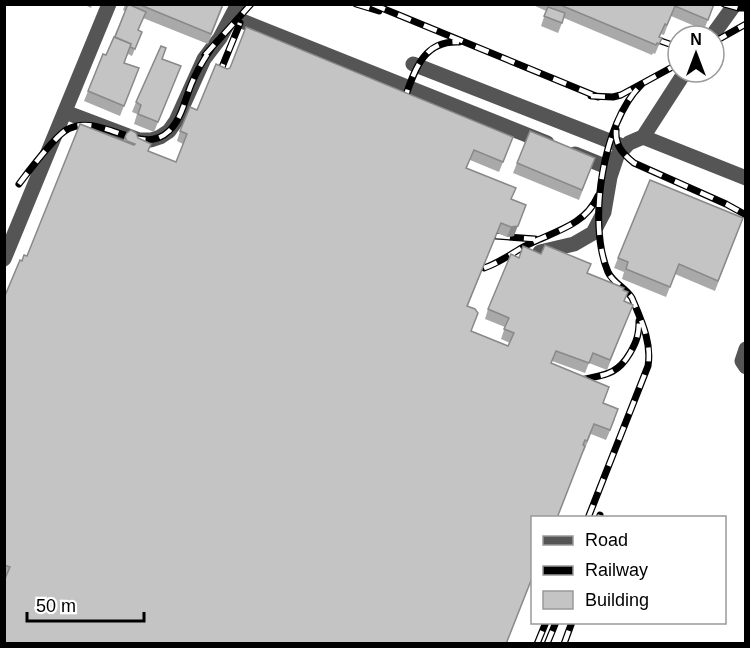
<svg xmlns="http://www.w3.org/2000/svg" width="750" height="648" font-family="Helvetica,sans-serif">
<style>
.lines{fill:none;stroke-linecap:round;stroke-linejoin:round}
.minor{stroke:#555;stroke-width:15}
.rail-casing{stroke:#000;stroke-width:7}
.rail{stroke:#fff;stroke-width:4.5;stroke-dasharray:14;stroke-linecap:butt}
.wall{fill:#a9a9a9}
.shaded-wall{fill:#898989}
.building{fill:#c4c4c4;stroke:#898989;stroke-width:1.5}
</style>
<rect width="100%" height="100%" fill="#fff"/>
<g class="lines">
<!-- minor -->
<g class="minor">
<path d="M232,17L547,143"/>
<path d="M712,36L735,4"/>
<path d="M413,64L625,147"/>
<path d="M65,112L139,140H151L160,137L169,131L176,121L204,59L220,38L238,4"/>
<path d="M643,137L746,178"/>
<path d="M575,154L612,169"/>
<path d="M540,252L574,244L593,233L604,212L610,177L617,156L629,143L643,137L685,72"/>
<path d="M4,259L109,4"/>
<path d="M746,349L742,361L746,367"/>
</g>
<!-- rail casing -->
<g class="rail-casing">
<g id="rail">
<path d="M356,4L379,11"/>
<path d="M372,4L598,97"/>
<path d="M724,4L738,8H746"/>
<path d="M658,40L678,47"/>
<path d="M714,42L746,24"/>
<path d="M205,55L251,4"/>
<path d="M218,77L240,23"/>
<path d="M591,96L613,97L621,95L678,64"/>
<path d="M403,103C414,74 421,40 459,42"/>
<path d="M616,130C615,146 623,154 634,163L726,204L746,215"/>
<path d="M19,184C28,172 57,134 68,129C101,112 141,158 169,131C181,120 185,100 191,85C196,73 203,60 211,49"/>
<path d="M496,236L535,239"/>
<path d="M484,268C499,263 511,254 525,246C552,232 585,226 598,196"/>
<path d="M573,382C599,374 615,379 630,353C637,341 639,334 639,321"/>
<path d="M588,518L648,366C652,342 641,320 632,298C626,288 613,283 608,272C587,223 603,122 641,85"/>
<path d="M599,518L600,515"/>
<path d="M537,644L546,622"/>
<path d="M547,644L556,622"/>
<path d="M564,644L572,622"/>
</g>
</g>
<!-- rail -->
<use href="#rail" class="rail"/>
</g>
<!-- wall -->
<g class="wall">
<path d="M83,4H92L91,8Z"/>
<path d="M125,4H224L208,44L143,18L138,31L142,32L132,56L128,54L124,63L139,68L120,116L84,101L88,91L106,55L125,11L123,10Z"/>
<path d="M531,4H714L704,30L671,16L664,35L661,34L660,37L662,38L655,54L653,53L652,55L564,18L558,33L541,26L546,11Z"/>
<path d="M162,59L177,76L154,132L134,124L137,114L132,112L136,102Z"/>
<path d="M227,69L513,137L499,172L470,160L467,168L511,199L514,236L507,237L497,233L468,306L471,331L508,346L510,343L501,339L505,327L485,319L488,309L519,258L588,273L628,292L624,302L633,305L607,370L589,363L585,373L552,361L551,364L603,403L615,419L606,440L591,434L584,451L6,577L4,576V298L22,261L27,256L123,141L127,133L138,138L149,151L176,162L183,144L177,141L180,131Z"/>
<path d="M595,158L579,200L513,173L517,163Z"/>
<path d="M743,218L715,291L675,274L666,297L622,279L624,272L614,268L618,258Z"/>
</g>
<!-- shaded-wall -->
<path class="shaded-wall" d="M526,205L514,236L507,237L511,227Z"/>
<!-- building -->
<g class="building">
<path d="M128,4L146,12L138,30L142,32L135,49L130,47L131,44L115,37Z"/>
<path d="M138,4H223L211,34Z"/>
<path d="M558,4H714L708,20L675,6L667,25L665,24L659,37L662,38L659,44L657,43L656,45Z"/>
<path d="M548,7L565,13L562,23L544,16Z"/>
<path d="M246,27L513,137L503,162L474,150L466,168L516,188L511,199L526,205L518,226L511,227L501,223L467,306L475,309L478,313L471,331L508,346L514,333L504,329L509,318L488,309L511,254L519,258L523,246L541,254L545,245L591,264L587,273L624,288L623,290L628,292L624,301L633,305L610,360L593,353L589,363L556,351L551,363L609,387L603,403L618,409L610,430L594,424L587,441L585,440L583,445L585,446L557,518H532V578L506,644H4V581L10,567L4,565V298L20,260L22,261L24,255L27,256L80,124L134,145L135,144L127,141L125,137L127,133L131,130L136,133L138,138L151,144L148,151L176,162L187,134L180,131L190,107L197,110L216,64L227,69L230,68Z"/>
<path d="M114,37L131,44L124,63L139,68L124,106L88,91L103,54L106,55Z"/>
<path d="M161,46L166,48L162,59L181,66L158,122L138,114L141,105L136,102Z"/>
<path d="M530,131L595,158L582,190L517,163Z"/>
<path d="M650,180L743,218L718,281L679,264L670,287L626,269L628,262L618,258Z"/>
</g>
<!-- border -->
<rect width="750" height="648" fill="none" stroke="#000000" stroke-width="12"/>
<!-- legend -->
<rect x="531" y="516" width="195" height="108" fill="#ffffff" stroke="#999999" stroke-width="1.5"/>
<rect x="543" y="536" width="30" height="9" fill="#555555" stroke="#999999" stroke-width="1.5"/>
<text x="585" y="546" font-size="18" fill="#000000">Road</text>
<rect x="543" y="566" width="30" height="9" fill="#000000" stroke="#999999" stroke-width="1.5"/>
<text x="585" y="576" font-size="18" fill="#000000">Railway</text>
<rect x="543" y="591" width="30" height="18" fill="#c4c4c4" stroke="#999999" stroke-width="1.5"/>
<text x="585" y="606" font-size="18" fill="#000000">Building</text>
<!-- north arrow -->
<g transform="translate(696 54)"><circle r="28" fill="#ffffff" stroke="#999999" stroke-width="1.5"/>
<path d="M0-4.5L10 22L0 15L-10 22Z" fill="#000000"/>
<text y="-9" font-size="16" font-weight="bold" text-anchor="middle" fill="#000000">N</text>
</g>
<!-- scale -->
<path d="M27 612v9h117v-9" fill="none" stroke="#000000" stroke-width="3"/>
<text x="36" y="612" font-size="18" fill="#000000" stroke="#ffffff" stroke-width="4.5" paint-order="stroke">50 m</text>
</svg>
